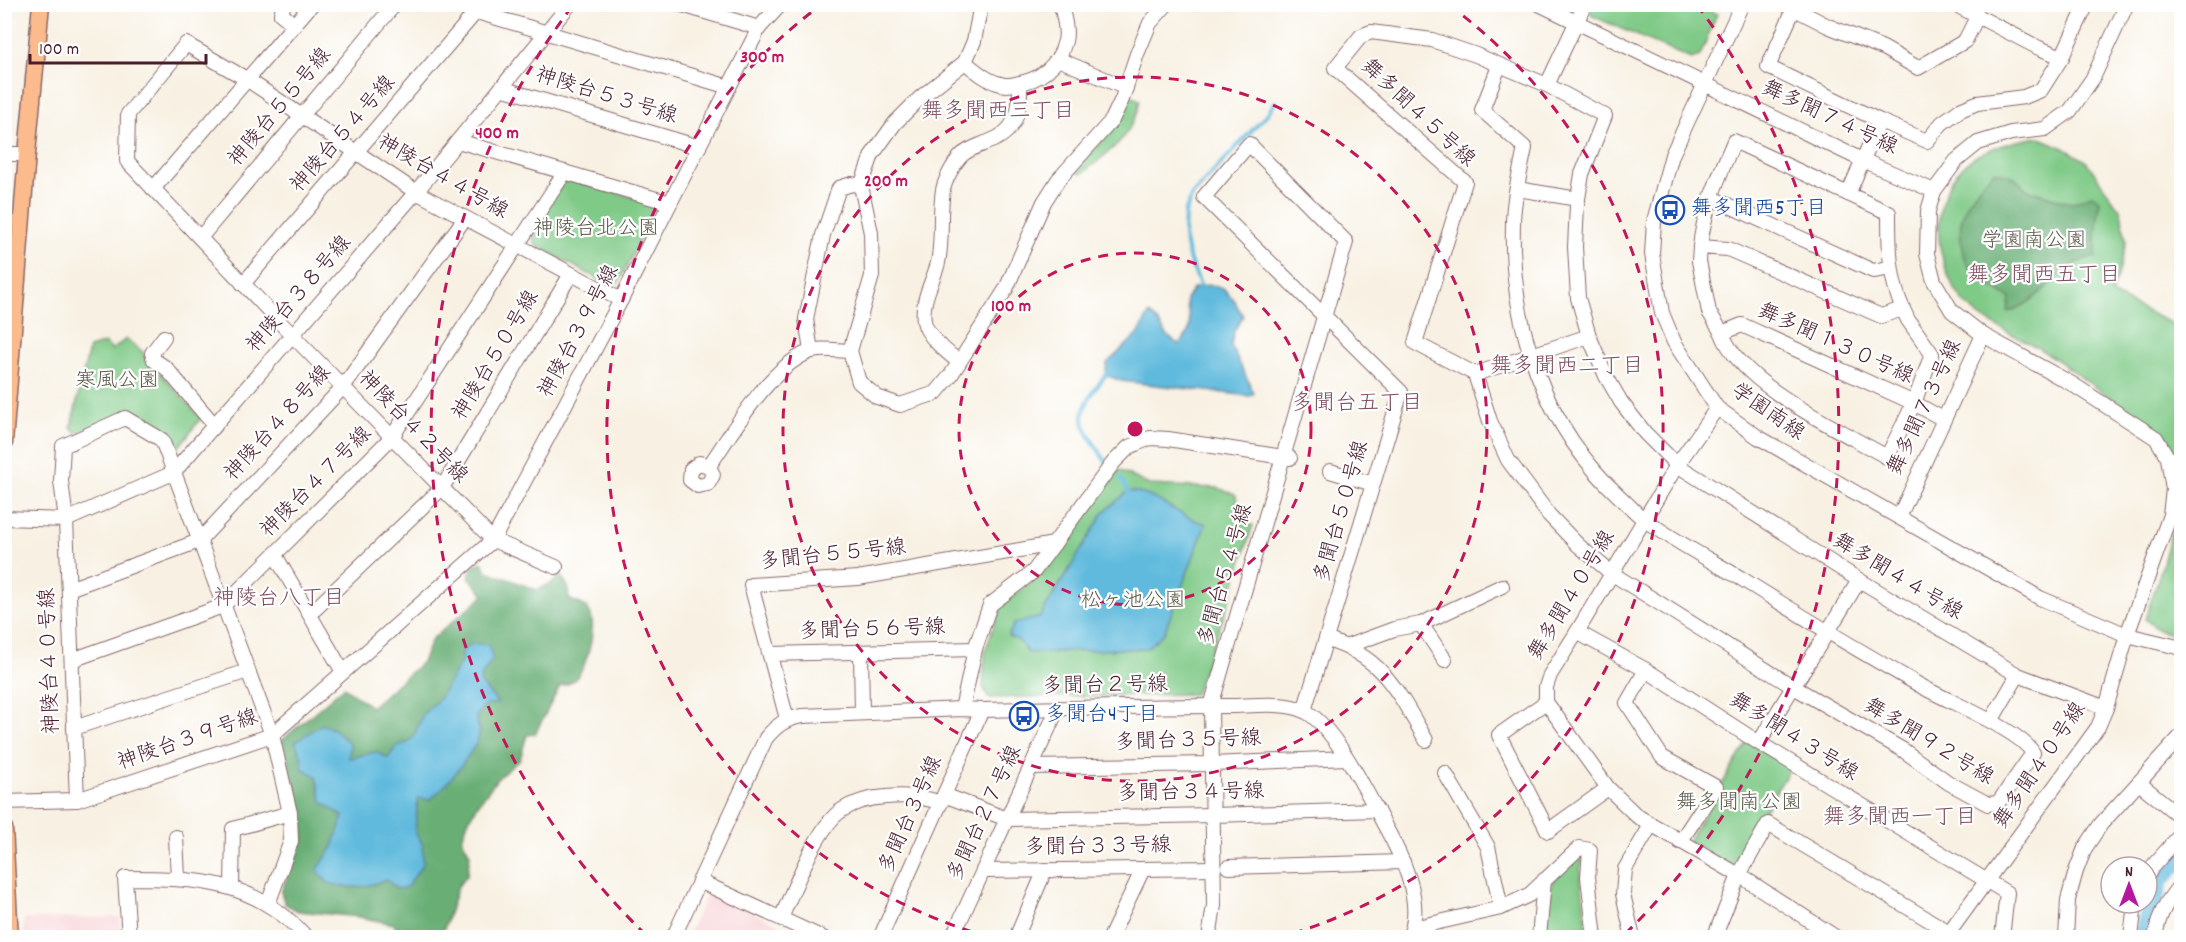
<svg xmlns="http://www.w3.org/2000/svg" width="2186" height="942" font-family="Dekko,'Klee One',sans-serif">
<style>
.built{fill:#f7cfd3}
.green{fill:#80ca88;stroke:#65745a;stroke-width:1.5}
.forest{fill:#68ae74;stroke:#596650;stroke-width:1.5}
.water{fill:#5fbadd;stroke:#546c84;stroke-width:1.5}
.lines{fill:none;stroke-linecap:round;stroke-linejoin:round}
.stream{stroke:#5fbadd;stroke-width:4}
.river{stroke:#5fbadd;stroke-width:21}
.minor-casing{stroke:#87686b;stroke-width:16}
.major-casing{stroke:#87686b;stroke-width:19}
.minor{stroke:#fff;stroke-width:14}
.major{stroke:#fbbb8d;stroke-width:16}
.ring{fill:none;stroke:#c2185b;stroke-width:3;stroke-dasharray:10 8}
.labels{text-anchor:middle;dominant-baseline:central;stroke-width:4.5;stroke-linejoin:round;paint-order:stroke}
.street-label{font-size:21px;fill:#4a1f2b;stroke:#fff}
.transit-label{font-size:21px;fill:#164399;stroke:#fff;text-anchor:start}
.park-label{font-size:21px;fill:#5d5b4c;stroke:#fff}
.neighbourhood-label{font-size:22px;fill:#7e5161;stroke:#fff}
.centre{fill:#c2185b;stroke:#fff;stroke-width:3}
.ring-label{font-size:18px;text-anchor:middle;font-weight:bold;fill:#c2185b;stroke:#fff;stroke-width:4.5;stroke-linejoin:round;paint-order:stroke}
</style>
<rect width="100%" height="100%" fill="#fff"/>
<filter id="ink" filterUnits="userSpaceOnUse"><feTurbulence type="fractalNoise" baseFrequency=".0167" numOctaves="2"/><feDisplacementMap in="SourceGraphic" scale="12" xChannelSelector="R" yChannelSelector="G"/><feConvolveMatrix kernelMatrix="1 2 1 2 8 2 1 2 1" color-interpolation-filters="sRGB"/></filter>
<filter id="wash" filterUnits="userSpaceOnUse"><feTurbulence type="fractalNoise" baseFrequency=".008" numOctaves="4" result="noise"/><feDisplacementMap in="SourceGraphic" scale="24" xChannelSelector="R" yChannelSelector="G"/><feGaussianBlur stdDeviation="1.35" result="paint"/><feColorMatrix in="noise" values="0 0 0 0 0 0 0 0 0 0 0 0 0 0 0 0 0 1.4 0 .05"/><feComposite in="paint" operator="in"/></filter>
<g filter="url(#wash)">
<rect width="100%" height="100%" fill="#f8f1e3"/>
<!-- built -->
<g class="built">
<path d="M708,892L808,938H686Z"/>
<path d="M120,917L122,937H24V919Z"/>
</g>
<!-- green -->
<g class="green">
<path d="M1695,4L1717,14L1700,56L1691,59L1592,16L1590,10L1592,5Z"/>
<path d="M1130,96L1140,100C1134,136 1108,153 1081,174L1074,170L1112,131L1121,118Z"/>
<path d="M2038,137L2064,148L2086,161L2121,211L2126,241L2120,268L2111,294L2181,328V636L2160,631L2145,619C2158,579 2186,502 2175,462C2172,454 2167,444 2162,438C2143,416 2117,402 2093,386C2074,372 2054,357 2033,345C2015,335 1995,328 1978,315C1945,290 1931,238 1943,200C1956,155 1996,144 2038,137Z"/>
<path d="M573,180L651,203L655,208L619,283L611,286L535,245L531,233L563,182Z"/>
<path d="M126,339L143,352L151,368L160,373L201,418L176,451L171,450L165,433L130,412L78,433L71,428L89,348L105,343L112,350Z"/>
<path d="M1119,470L1149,485L1218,488L1236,495L1240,522L1253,525L1229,602L1195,694L988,698L983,686L985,652L1000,607L1044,571Z"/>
<path d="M1748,741L1791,767L1733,863L1726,865L1688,841Z"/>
<path d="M1576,856L1583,861L1580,870L1588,937L1546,938L1551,884L1560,870Z"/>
</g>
<!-- forest -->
<g class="forest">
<path d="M1994,171L2012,176L2028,190L2071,203L2092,195L2100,201L2096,235V257C2061,259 2043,303 2008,312L2010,298C1996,290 1978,280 1969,267C1965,262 1964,254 1963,249C1953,217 1972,192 1994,171Z"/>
<path d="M482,562L487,571L537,590L552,583L561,575L568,587L569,599C574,602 582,604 586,607C600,619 588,666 576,678C572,683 566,685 560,686L535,734L527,735L520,759L497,779L477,806L468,821L462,839L470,854L467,876L458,886L444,929L434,934L415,927L407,928L408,937H399L394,924L359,917L298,911L285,904L281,892L304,839L301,807L282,740L344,687L371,707L422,662L432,639L484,595L469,577L472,566Z"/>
</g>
<!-- water -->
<g class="water">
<path d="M1208,285L1223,288L1233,299L1243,316L1234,331L1231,346L1254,393L1250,396L1121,381L1108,376L1106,369L1107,363L1139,333L1149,314C1162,320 1161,336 1179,344C1196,329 1188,319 1186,299L1194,288Z"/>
<path d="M1128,491C1158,493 1178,517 1206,524L1164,633L1147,648L1028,653L1018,640L1008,636L1014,624L1040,617L1104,512Z"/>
<path d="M471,644H488L493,659L482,675L480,682L498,703L484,706L476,717C477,723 480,730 479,736C475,751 442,792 429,800L418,798L415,832L423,845V864L407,887L397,889L386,879C366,889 349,889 328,883L317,870L333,847L343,816L322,802L316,776L302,768V757L295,742L322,724L335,730L350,744L349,758L376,752L388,758L397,746L407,743L414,736L423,714L439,699L461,662L462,651Z"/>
</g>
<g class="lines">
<!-- stream -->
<g class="stream">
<path d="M1201,287L1190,261L1184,237L1185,213L1192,195L1268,113L1275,102"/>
<path d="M1107,373C1073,418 1077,418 1107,463"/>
<path d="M1120,478L1128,491"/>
</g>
<!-- river -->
<path class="river" d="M2144,938L2158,880L2182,855"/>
</g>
</g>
<g filter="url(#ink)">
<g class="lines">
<!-- minor casing -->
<g class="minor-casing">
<g id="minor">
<path d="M284,4L281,14L295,25"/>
<path d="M679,4L759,28"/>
<path d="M981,4L974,41L965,62L920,98L895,123L872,155L861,186L871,233L872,276L850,351L859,382L877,397L900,405L936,393L951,375L1006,289L1044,202L1058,180L1112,120L1122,99L1137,54L1150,23L1167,4"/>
<path d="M1539,4L1862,160L1934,191"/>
<path d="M1742,4L1672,155L1654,221L1652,254L1662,313L1674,342L1717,408L1758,437L2040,598L2127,635L2182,648"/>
<path d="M1796,4L1768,67L1880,121L1848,194"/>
<path d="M1954,4L2039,48L2062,57"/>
<path d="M1795,9L1828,26L1883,48L1918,68L1965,41L1978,15"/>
<path d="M1058,59L1126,88"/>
<path d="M965,62C976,71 987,81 1001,84C1005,86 1010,85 1015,84C1039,81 1059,66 1065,41C1068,29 1063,16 1061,4"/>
<path d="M1499,66L1482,110L1525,148C1520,173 1513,199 1513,224C1510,327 1545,428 1621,498C1629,505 1636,514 1645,520C1676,542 1710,560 1742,579C1801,616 1861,652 1921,686C1947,701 2020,730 2033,753L1998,803L1988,804L1949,783L1903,750L1792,686L1611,573L1578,545L1549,515L1508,460L1490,421L1475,374L1415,343L1465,182L1335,68L1361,36L1371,32L1432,40L1476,55L1547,85L1605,116L1582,174L1577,205L1575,247L1578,298L1589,336L1606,376L1621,402L1645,433L1677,465L1859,580L2018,675L2106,708"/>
<path d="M1547,85L1585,4"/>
<path d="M729,87L759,28L781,4"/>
<path d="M501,88L699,147"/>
<path d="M1880,121L1927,141L1942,123L1960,110L1977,103L2024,97L2041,90L2062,57L2087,4"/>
<path d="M458,141L670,203"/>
<path d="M4,154H27"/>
<path d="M153,189L312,4"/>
<path d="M1517,189L1578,199"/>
<path d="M1710,197L1873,271L1891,268"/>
<path d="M200,238L395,4"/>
<path d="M1700,247C1704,209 1719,176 1734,141L1889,213C1889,246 1889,279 1903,309"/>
<path d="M243,284L476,12"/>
<path d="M1722,333L1709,312L1699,261L1700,247L1728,249L1881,316L1903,309L1908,320L1932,354L1914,403L1742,325L1722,333C1740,385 1840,430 1887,457L1914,403L1943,419"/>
<path d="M164,337L152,353L154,360L166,368L215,426"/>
<path d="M811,351L806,319L823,235L839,188L852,184L861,186"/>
<path d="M959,362C948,353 926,336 924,321C921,300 933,282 938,263C943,238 939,214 943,190C945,180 953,165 960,157C967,149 979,146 988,142C1016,133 1021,110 1020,83"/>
<path d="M1475,374L1589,336"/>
<path d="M1717,408L1677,465L1577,632L1550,675L1546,687V702L1608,788L1637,816L1739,875L1837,938"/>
<path d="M699,463L709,466L713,475L708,484L698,486L690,480L691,469Z"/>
<path d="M709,466C734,430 768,369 809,352C820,347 838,351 850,351"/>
<path d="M1330,471L1373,484"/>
<path d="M1899,517L1983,335L1952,311L1934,281L1927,254L1928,211L1934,191L1956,161L1978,143L2011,133L2045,129L2070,111L2093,78L2127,4"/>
<path d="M4,518L66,520L173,473L416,192L570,4"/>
<path d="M275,555L343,672"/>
<path d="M556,567L493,540L293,336L127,161L128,114L186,44L248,80L416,192L621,300"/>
<path d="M69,589L199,541L343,387L465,218"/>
<path d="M310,614L442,488L571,274"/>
<path d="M1421,624L1445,660"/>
<path d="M1577,632L1646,670L1759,743L2007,893L2002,938"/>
<path d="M1327,640C1383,656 1399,694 1426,740"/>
<path d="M1348,646L1394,629L1421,624L1502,586"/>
<path d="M861,652L862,713"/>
<path d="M770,654L975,649"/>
<path d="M72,660L223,606L392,437L565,172"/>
<path d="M1646,670L1627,703L1662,757L1716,787L1680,842"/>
<path d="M1546,702L1499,735L1548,831L1608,788"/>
<path d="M962,709L975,649L990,605L1034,571L1113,463L1129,447L1150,438L1168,439L1283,457L1346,242L1249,144L1204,197L1401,392L1304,711"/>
<path d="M787,719L751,585L858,578L1054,544"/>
<path d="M1991,721L2018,675"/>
<path d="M74,728L248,671"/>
<path d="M1759,743C1791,688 1827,635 1859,580"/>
<path d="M1031,767L1212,764L1346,758"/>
<path d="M1445,773L1488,847L1501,908"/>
<path d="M2139,783L2182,818"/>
<path d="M944,795L1007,819L1213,815L1377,810"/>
<path d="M77,800L66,520L61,481L63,446L125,418L162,440L272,735L290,813L291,841L268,904"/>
<path d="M4,802L77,800L272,735L493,540L621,300L729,87L450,4"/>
<path d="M176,837L178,878"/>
<path d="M1228,867L1403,862"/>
<path d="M983,871L1214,868"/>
<path d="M2147,876L2152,867L2182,833"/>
<path d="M699,881L823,938"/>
<path d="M232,887L233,829L290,813"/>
<path d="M781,918C794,890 817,826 842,810C856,801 870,798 886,797C906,795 922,796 941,803"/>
<path d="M1413,928L1501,908L1529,895L1579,848L1590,850L1588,877L1595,938"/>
<path d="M129,938L125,878C197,878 256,880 307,938"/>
<path d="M673,938L766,738C777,725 785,719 802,716L962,709L982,710C1064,708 1146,706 1228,706C1251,706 1284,701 1305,711C1336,728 1368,795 1385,826C1402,857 1425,902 1409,938"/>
<path d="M880,938L982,710"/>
<path d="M952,938L1058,708"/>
<path d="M1016,938L1045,870"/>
<path d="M1110,938L1143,869"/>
<path d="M1209,938L1214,905L1211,706L1283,457L1290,458"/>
<path d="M1539,938L1544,880"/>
<path d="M1633,938L1623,894L1625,869L1651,825"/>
<path d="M1714,938L1739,875L1768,824L1949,932"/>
<path d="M1945,938L2098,727L2106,708L2127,635L2170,515L2173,489L2168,458L2156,438L2072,384L1983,335"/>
<path d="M2066,938L2068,900L2076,871L2085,848L2101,824L2182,735"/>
<path d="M2131,938L2135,903"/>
<path d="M2155,938C2158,915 2167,900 2182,883"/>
</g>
</g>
<!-- major casing -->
<g class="major-casing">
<g id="major">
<path d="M4,443L27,154L41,4"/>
<path d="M4,828L10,938"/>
</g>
</g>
<!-- minor -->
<use href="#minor" class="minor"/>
<!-- major -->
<use href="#major" class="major"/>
</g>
</g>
<!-- distance rings -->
<g class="ring">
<circle cx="1135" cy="429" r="176"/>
<circle cx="1135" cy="429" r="352"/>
<path d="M989 937A528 528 0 0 1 821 5M1449 5A528 528 0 0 1 1281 937"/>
<path d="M646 935A704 704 0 0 1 573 5M1697 5A704 704 0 0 1 1624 935"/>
</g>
<!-- icons -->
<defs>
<g id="bus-ring" transform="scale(1.5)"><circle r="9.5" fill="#fff" stroke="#1a4fb4" stroke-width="1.5"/><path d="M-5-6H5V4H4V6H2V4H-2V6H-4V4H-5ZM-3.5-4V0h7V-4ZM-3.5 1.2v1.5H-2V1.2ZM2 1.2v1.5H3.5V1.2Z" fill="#1a4fb4"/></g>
</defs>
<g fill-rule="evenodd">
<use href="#bus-ring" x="1670" y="210"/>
<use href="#bus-ring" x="1024" y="716"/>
</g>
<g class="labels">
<!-- street labels -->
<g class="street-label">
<text transform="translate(606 97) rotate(17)">神陵台５３号線</text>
<text transform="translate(281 108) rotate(-50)">神陵台５５号線</text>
<text transform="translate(1417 114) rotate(43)">舞多聞４５号線</text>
<text transform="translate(1829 119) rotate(25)">舞多聞７４号線</text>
<text transform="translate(344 135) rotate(-49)">神陵台５４号線</text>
<text transform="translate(442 178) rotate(30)">神陵台４４号線</text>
<text transform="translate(300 295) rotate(-49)">神陵台３８号線</text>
<text transform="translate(580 332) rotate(-62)">神陵台３９号線</text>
<text transform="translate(1835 345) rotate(24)">舞多聞１３０号線</text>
<text transform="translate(497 356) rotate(-59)">神陵台５０号線</text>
<text transform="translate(1926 408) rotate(-65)">舞多聞７３号線</text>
<text transform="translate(1767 413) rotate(35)">学園南線</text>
<text transform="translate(279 424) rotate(-48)">神陵台４８号線</text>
<text transform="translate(412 428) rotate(46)">神陵台４２号線</text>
<text transform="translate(317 483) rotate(-45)">神陵台４７号線</text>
<text transform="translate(1343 512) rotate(-74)">多聞台５０号線</text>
<text transform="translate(833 556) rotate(-6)">多聞台５５号線</text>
<text transform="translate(1227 575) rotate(-74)">多聞台５４号線</text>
<text transform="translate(1897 578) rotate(31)">舞多聞４４号線</text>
<text transform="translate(1573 596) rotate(-59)">舞多聞４０号線</text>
<text transform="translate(872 631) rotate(-2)">多聞台５６号線</text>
<text transform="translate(51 661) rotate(-92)">神陵台４０号線</text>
<text transform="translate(1105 687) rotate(-1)">多聞台２号線</text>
<text transform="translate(1793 738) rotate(32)">舞多聞４３号線</text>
<text transform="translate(188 741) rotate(-19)">神陵台３９号線</text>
<text transform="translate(1188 742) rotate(-2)">多聞台３５号線</text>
<text transform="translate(1928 743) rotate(31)">舞多聞９２号線</text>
<text transform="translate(2041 766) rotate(-56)">舞多聞４０号線</text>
<text transform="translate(1191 794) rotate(-1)">多聞台３４号線</text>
<text transform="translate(986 814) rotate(-65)">多聞台２７号線</text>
<text transform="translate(912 815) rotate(-66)">多聞台３号線</text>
<text transform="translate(1098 848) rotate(-1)">多聞台３３号線</text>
</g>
<!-- transit labels -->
<g class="transit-label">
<text x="1691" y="210">舞多聞西5丁目</text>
<text x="1045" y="716">多聞台4丁目</text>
</g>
<!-- park labels -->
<g class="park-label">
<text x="596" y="230">神陵台北公園</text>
<text x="2034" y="242">学園南公園</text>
<text x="117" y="382">寒風公園</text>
<text x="1133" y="602">松ヶ池公園</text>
<text x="1739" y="804">舞多聞南公園</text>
</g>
<!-- neighbourhood labels -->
<g class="neighbourhood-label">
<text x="998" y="112">舞多聞西三丁目</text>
<text x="2044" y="276">舞多聞西五丁目</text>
<text x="1567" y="367">舞多聞西二丁目</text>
<text x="1357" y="404">多聞台五丁目</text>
<text x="279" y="599">神陵台八丁目</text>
<text x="1900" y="818">舞多聞西一丁目</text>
</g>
</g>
<circle cx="1135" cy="429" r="9" class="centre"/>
<g class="ring-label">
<text x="762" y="62">300 m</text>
<text x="497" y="138">400 m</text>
<text x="886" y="186">200 m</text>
<text x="1011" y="311">100 m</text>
</g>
<!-- margin -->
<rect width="2186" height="942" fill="none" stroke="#fff" stroke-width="24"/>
<!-- north arrow -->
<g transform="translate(2129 885)"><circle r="28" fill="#ffffff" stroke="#b7a5aa" stroke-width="1.5"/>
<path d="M0-4.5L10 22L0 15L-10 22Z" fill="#b5179e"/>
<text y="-9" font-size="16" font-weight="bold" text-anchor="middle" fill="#4a1f2b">N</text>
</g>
<!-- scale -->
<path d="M30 54v9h176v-9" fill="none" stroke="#4a1f2b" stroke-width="3"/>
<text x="39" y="54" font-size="18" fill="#4a1f2b" stroke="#ffffff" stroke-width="4.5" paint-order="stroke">100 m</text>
</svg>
